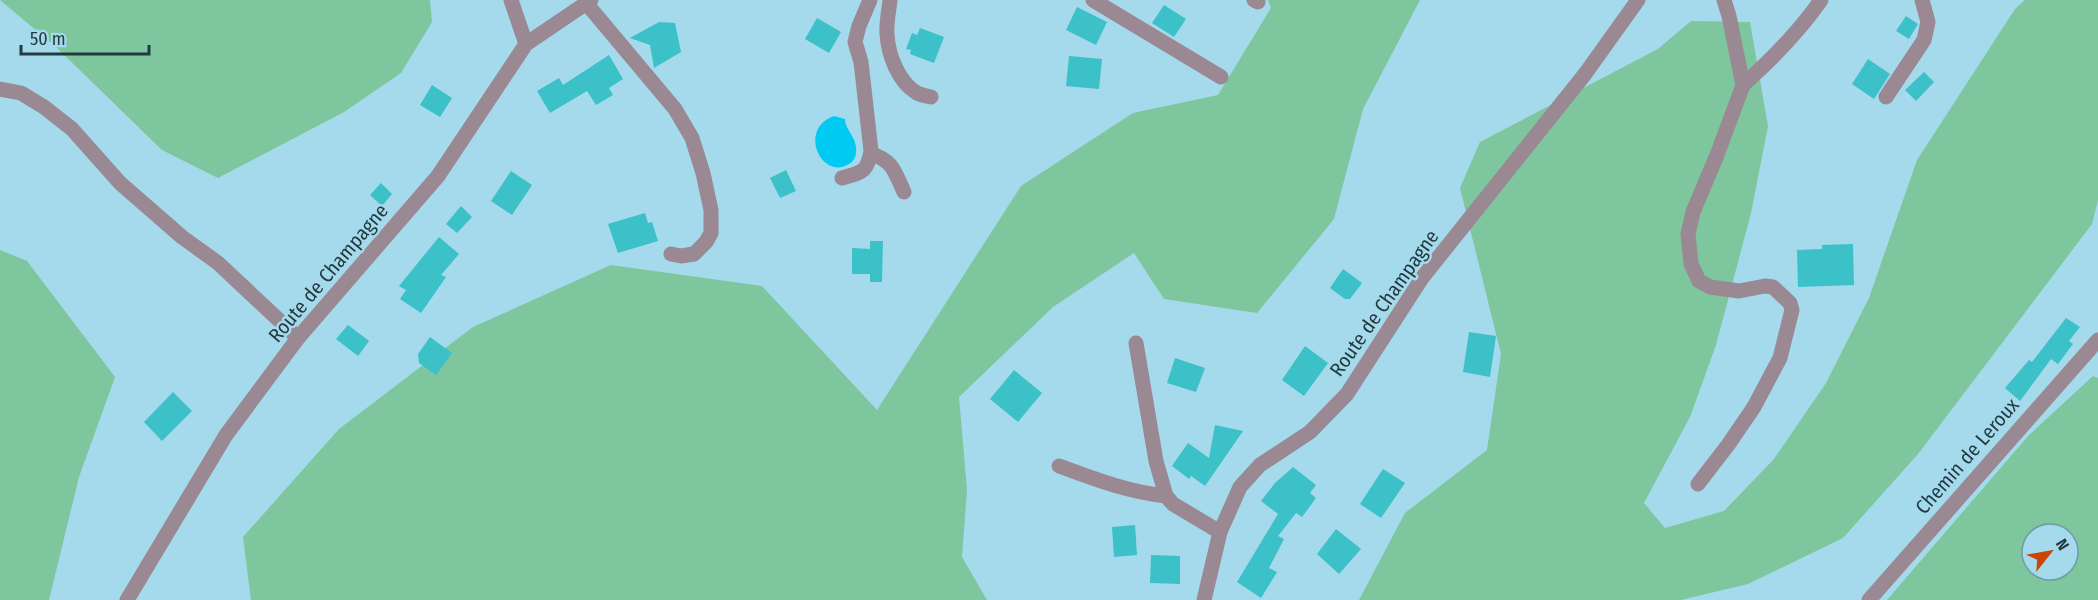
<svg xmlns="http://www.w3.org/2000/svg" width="2098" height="600" font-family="'Fira Sans Condensed',sans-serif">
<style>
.green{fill:#7dc69e;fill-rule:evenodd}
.water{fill:#00caf2}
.building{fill:#3bc1c7}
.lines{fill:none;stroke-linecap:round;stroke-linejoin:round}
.minor{stroke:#9a8893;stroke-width:15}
.labels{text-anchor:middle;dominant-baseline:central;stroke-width:5;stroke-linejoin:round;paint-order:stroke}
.street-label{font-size:20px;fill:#243a41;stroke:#a4daeb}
</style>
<rect width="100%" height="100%" fill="#a4daeb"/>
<!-- green -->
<g class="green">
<path d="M0,0H430L432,22L401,73L344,112L218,178L162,150L56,47Z"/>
<path d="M1268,0H1420L1363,109L1334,219L1257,313L1164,299L1134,253L1053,307L959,397L967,490L962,557L987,600H251L243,537L339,429L473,327L611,265L762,286L877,410L1021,186L1133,113L1218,95L1271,8Z"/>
<path d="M2025,0H2098V200L2092,224L1918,454L1843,538L1748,584L1681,600H1359L1405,513L1487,450L1501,354L1460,188L1480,142L1658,49L1691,21L1750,22L1768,126L1751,213L1716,345L1690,417L1644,503L1665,528L1724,511L1774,459L1826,383L1869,298L1917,160L2015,9Z"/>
<path d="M0,250L27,261L115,377L79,477L49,600H0Z"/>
<path d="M2093,376L2098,378V600H1887L2029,435ZM2032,534H2068V570H2032Z"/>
</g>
<!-- water -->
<path class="water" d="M834,116L845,119C845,131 858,137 856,153C856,157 853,162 849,164C822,181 797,129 834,116Z"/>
<!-- building -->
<g class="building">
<path d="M1164,5L1186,19L1174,37L1152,23Z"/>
<path d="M1077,7L1107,22L1096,45L1066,30Z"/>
<path d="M1906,16L1918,24L1909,39L1896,31Z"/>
<path d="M817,18L841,32L829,53L805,39Z"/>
<path d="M659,22L675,23L681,52L654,68L650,45L630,38Z"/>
<path d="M920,28L944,37L934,63L910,54L911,50L906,49L912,33L917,35Z"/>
<path d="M609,55L623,79L609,88L613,95L596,105L587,91L550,113L537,91L559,78L563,85Z"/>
<path d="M1069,56L1102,59L1099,89L1066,86Z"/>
<path d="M1868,59L1890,74L1874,99L1852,84Z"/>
<path d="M1924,72L1934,82L1916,101L1905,90Z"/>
<path d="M432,85L452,98L440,117L420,105Z"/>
<path d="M786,170L796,191L780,198L770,178Z"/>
<path d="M511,171L532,185L512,215L491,201Z"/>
<path d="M381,183L392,194L382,206L370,195Z"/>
<path d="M461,206L472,217L457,233L446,224Z"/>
<path d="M645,213L648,223L652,222L658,241L618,253L608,224Z"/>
<path d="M439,237L459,254L441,275L446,277L421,313L400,299L406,290L399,286Z"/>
<path d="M870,241H883L882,282H870V274H852V248L870,249Z"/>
<path d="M1853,244L1854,285L1798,287L1797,250L1822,249V245Z"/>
<path d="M1343,269L1362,283L1350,299H1345L1330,288Z"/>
<path d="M2066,318L2080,327L2069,341L2073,344L2058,364L2051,359L2020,401L2005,388L2029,360L2032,362Z"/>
<path d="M348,325L369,341L358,356L336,339Z"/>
<path d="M1469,332L1496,336L1490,377L1463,372Z"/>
<path d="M430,337L452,353L436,375L419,363L418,354Z"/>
<path d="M1305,346L1328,363L1304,396L1282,380Z"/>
<path d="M1175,358L1205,368L1196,392L1167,383Z"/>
<path d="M1014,370L1042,393L1018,422L990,399Z"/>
<path d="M173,392L192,411L162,441L144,422Z"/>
<path d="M1215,425L1243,431L1205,486L1191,476L1189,479L1172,466L1188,443L1209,458Z"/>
<path d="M1293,467L1316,485L1310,493L1316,498L1302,517L1296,513L1278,536L1284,539L1269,568L1277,572L1261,598L1237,582L1278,514L1261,501L1275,483Z"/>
<path d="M1383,469L1405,483L1381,518L1360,504Z"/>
<path d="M1135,525L1137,555L1114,557L1112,527Z"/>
<path d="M1336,529L1361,549L1339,574L1317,554Z"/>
<path d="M1151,555L1180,556V584L1150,583Z"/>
</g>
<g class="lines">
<!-- minor -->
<g class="minor">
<path d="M511,0L526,44"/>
<path d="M890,0C889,11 886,23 887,34C888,54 898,82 917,93C921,95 926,96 931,97"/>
<path d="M1093,0L1221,77"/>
<path d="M1254,0L1258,2"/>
<path d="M586,3L675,109L692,138L703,173L711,210V233L706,242L694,254L681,256L671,254"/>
<path d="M1743,85C1772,59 1799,32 1821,0"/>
<path d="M0,89L21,93L44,107L72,129L120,183L182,237L218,263L298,338"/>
<path d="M1886,97L1924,40L1928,22L1922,0"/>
<path d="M871,154C893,160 895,173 904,192"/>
<path d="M842,178C862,172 867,173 871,151L861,62L855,42L859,26L870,0"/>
<path d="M1136,343L1156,461L1166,496L1173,504L1220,532"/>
<path d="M1059,466C1094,479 1128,492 1166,496"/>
<path d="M1698,484L1728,445L1754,407L1780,358L1792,310L1790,303L1773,287L1765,286L1739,291L1710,287L1699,281L1691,264L1688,234L1693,212L1717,155L1743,85L1729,16L1724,0"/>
<path d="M127,600L226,435L298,338L438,176L526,44L591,0"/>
<path d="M1204,600L1220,532L1240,487L1260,465L1310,432L1347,394L1422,278L1585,74L1638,0"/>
<path d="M1869,600L2098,340"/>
</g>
</g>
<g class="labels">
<!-- street labels -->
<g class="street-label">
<text transform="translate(328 273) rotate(-50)">Route de Champagne</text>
<text transform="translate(1384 303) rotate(-55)">Route de Champagne</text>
<text transform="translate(1967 456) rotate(-49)">Chemin de Leroux</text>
</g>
</g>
<!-- north arrow -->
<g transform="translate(2050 552) rotate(59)"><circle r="28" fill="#a4daeb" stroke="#719aa7" stroke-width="1.5"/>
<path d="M0-4.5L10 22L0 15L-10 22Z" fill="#ca4405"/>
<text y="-9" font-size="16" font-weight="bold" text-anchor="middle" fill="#243a41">N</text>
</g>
<!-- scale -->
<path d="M21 45v9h128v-9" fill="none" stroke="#243a41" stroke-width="3"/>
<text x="30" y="45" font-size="18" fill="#243a41" stroke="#a4daeb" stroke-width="4.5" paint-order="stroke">50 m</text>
</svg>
